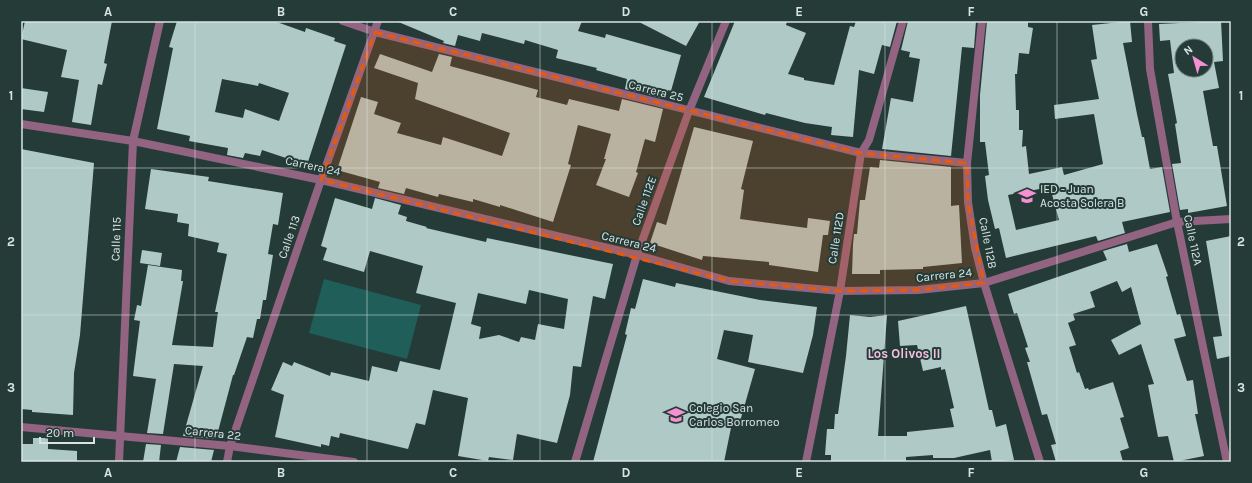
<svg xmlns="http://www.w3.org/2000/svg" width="1252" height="483" font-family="Karla,sans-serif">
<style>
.green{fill:#1f5e59}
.building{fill:#afc9c6;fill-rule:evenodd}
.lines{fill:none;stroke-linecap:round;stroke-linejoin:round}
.street{stroke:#926481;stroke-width:8}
.marked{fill:#e8590c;fill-opacity:0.2;stroke:#e8590c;stroke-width:3;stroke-dasharray:8 5;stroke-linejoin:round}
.grid{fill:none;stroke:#d7e4e2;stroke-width:1;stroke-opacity:0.55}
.labels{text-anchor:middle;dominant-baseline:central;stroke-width:4;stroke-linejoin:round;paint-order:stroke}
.street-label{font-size:12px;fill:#d7e4e2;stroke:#253b38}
.poi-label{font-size:12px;fill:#d7e4e2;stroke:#253b38;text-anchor:start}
.neighbourhood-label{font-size:13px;font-weight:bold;fill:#f7bee1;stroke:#253b38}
.neatline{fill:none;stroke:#d7e4e2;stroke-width:1.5}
.grid-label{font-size:13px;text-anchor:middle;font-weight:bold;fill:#d7e4e2}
</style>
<rect width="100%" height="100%" fill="#253b38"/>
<!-- green -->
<path class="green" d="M324,279L421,305L407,359L309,333Z"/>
<!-- building -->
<g class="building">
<path d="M25,21H112L104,63L107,64L102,85L98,84L91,125L72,122L79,80L61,77L67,50L21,39Z"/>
<path d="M177,21H274L305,32L306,28L335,38L334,41L346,45L307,165L262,150L260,156L245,153L243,158L227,155L228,148L189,141L190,136L157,129L173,48L169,47ZM222,79L258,86L259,83L289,93L279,121L245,109L243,118L215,112Z"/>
<path d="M396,21H582L578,31L605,38L606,34L681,55L671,91L668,90L666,99L625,89L627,79L596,70L597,68L556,58L558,50L525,40L524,44L482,33L480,41L458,35L455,46L443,43L444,41Z"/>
<path d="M637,21H700L686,46Z"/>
<path d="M735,21H787L786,25L806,33L788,74L804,78V80L834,85L850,26L854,27L856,21H897L890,47L882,45L874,74L859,70L853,137L831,135L832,127L805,123L766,113L765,115L704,97Z"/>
<path d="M908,21H976L974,48L962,47L951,156L882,149L891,98L913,102L920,59L909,57L910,52L901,50Z"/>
<path d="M987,21H1028V27L1033,28L1029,54L1019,53L1017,74H1015L1016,110H1019V130H1023L1022,147L1026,146L1029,174L1062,167L1064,175L1103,164L1094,114L1055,119L1054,105L1099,99L1091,60L1097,59L1092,25L1130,21L1132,42L1123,43L1137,114L1142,137H1144L1150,169L1162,167L1170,212L1122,222L1125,233L1098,241L1096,236L1006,258L999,228L995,229L988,200L985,176L989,175L985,142H980V95ZM1050,187L1059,220L1016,230L1008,195Z"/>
<path d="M1221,21L1223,61L1214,62L1219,88L1203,91L1213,146H1217L1227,206L1188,213V209L1180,210L1172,164L1181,163L1175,124L1177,123L1168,74L1174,73L1170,40L1160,41L1159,24ZM1182,46H1206V70H1182Z"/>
<path d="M380,54L432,72L439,54L452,57L450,66L538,90L536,97L567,105L569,99L619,111L622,99L663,109L655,142L645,139L636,172L638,173L629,197L596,185L606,159H604L611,134L578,125L568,164L571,165L553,222L500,205V207L473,199V202L439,194L438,197L406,188L404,194L378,188L380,182L337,170L361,97L378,102L374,114L401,123L397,133L441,145L443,137L502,156L510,133L415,99L418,83L374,68Z"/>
<path d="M21,88L48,92L44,112L21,109Z"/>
<path d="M694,127L753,141L741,189L744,190L740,219L807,228L808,218L830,221L828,235H823L818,272L769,265V262L703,256L702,260L650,243L657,222L666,225Z"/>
<path d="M21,149L94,163L80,335L74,373L73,415L32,412V410L21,409Z"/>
<path d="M880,160L951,167V206L959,205L962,263L923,267V269L880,270V274H852L853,245L854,234H857L860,200H865L870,167L879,168Z"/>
<path d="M151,169L209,177L208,181L283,193L278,225L273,224L268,254L273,255L266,300H263L260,319H257L253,338L247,337L234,375H233L216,439L183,436L203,366L174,364L163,434L147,433L156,379L133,376L140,321L134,320L137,305L141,306L148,265L182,270L181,281H183L172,345L213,347L218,312H215L227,254L217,252L219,243L188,236L189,224L177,222L178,214L145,209Z"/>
<path d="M335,198L372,209L375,198L401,205L398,214L407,217L406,221L427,227L426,228L486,242L487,238L613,264L605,299L593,296L581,367L573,366L570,395L557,443L517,434L513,460L489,457L488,461L458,456L468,398L433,390L425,425L416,423L408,449L340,433L339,438L331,436L329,446L321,444V447L275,437L284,395L271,390L283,362L292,366L294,362L330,376L331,372L369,381L372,366L397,372L400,361L440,370L456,303L416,293L423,266L370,251L364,272L323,260L327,248L321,246ZM529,290L568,299L564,329L538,324L535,340L521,337L519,342L499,335L479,339L481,327L471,324L478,293L526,304Z"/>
<path d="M1231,236V356L1217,359L1213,337L1222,336L1206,241Z"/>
<path d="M1127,244L1129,252L1157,244L1168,276L1166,277L1177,315L1180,314L1186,336L1174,339L1187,381L1193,380L1198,414H1195L1204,456L1174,462L1168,436L1158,437L1148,385L1154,384L1141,344L1119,355L1111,340L1141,324L1131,287L1122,292L1117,281L1090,292L1095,307L1073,314L1075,320L1068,323L1076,345L1069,347L1077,373L1079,372L1085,389L1088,388L1089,390L1113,382L1124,417L1120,418L1129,448L1120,451L1123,462H1056L1051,445L1056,444L1047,414L1042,415L1027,362H1030L1025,348L1028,347L1017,313L1014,314L1008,294L1107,260L1103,251Z"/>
<path d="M142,250L162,253L160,266L140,263Z"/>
<path d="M643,279L675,287L676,283L760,300L817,307L813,335L803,373L748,362L753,335L724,330L717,359L755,369L739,425L732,423L724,462H593L627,335L625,334L631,308L635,309Z"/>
<path d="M966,306L989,410H992L996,427L1006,424L1014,460L992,462L990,450L954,458H933V455L906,457V462H831V455H825L827,429H834L835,414H838L846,356L850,315L870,317L887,315L878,436H907V432L954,427L950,409L954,408L945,369L941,370V367L923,371L917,345L900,346L898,321Z"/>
<path d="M33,438H48V449L77,451V462H21V444H33Z"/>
<path d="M146,444L161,445L159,462H143Z"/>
<path d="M180,447L214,450L211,462H176Z"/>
</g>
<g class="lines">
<!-- street -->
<g class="street">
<path d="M343,21L375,32L861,153L967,163"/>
<path d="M982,21L967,163L968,202L975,248L984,283L1040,462"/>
<path d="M1148,21L1150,69L1177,222L1227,462"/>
<path d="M21,124L133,141L321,180L637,255L729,281L840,291L918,290L984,283L1177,222L1231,219"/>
<path d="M21,427L230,446L354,462"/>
<path d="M119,462L133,141L160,21"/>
<path d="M227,462L230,446L321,180L378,21"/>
<path d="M575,462L637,255L689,111L726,21"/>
<path d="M806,462L840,291L861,153L869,140L903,21"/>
</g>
</g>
<!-- marked area -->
<path class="marked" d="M375,32L861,153L967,163L968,202L984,283L918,290L840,291L729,281L321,180Z"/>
<!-- grid -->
<path class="grid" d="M195,21V462M367,21V462M540,21V462M712,21V462M885,21V462M1057,21V462M21,168H1231M21,315H1231"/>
<!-- icons -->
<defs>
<g id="school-bare" transform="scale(1.38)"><path d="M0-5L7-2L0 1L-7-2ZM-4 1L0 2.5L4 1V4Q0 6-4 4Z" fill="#f591d2" stroke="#253b38" stroke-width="2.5" paint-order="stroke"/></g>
</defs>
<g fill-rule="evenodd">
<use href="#school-bare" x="1027" y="196"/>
<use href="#school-bare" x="676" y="415"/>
</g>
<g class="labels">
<!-- street labels -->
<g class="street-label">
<text transform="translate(656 91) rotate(14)">Carrera 25</text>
<text transform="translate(313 166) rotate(12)">Carrera 24</text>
<text transform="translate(644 201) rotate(-70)">Calle 112E</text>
<text transform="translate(289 237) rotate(-71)">Calle 113</text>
<text transform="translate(836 238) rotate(-81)">Calle 112D</text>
<text transform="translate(116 239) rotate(-88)">Calle 115</text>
<text transform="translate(1193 240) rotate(78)">Calle 112A</text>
<text transform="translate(629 242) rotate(14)">Carrera 24</text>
<text transform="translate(988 243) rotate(79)">Calle 112B</text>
<text transform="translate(944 275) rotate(-6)">Carrera 24</text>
<text transform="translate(213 433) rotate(6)">Carrera 22</text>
</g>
<!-- poi labels -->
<g class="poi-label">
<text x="1040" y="189">IED - Juan<tspan x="1040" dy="14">Acosta Solera B</tspan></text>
<text x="689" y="408">Colegio San<tspan x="689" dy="14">Carlos Borromeo</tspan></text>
</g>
<!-- neighbourhood labels -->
<g class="neighbourhood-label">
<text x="904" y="353">Los Olivos II</text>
</g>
</g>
<!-- border -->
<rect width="1252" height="483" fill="none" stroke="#253b38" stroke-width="44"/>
<!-- north arrow -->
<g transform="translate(1194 58) rotate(323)"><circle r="19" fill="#253b38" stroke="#6c7f7c"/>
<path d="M0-3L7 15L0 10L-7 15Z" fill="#f591d2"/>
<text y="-6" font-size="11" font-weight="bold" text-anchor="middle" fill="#d7e4e2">N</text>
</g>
<!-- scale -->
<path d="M40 437v6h54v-6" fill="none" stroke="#d7e4e2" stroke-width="2"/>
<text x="46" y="437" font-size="12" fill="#d7e4e2" stroke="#253b38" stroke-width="3" paint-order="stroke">20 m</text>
<rect x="22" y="22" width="1208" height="439" class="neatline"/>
<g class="grid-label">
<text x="108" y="16">A</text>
<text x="281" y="16">B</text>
<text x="453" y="16">C</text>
<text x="626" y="16">D</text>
<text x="799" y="16">E</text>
<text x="971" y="16">F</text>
<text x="1144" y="16">G</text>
<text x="11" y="100">1</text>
<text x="1241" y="100">1</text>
<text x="11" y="246">2</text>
<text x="1241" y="246">2</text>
<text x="11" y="392">3</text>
<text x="1241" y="392">3</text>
<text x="108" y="477">A</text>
<text x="281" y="477">B</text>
<text x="453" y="477">C</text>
<text x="626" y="477">D</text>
<text x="799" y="477">E</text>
<text x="971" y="477">F</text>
<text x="1144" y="477">G</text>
</g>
</svg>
